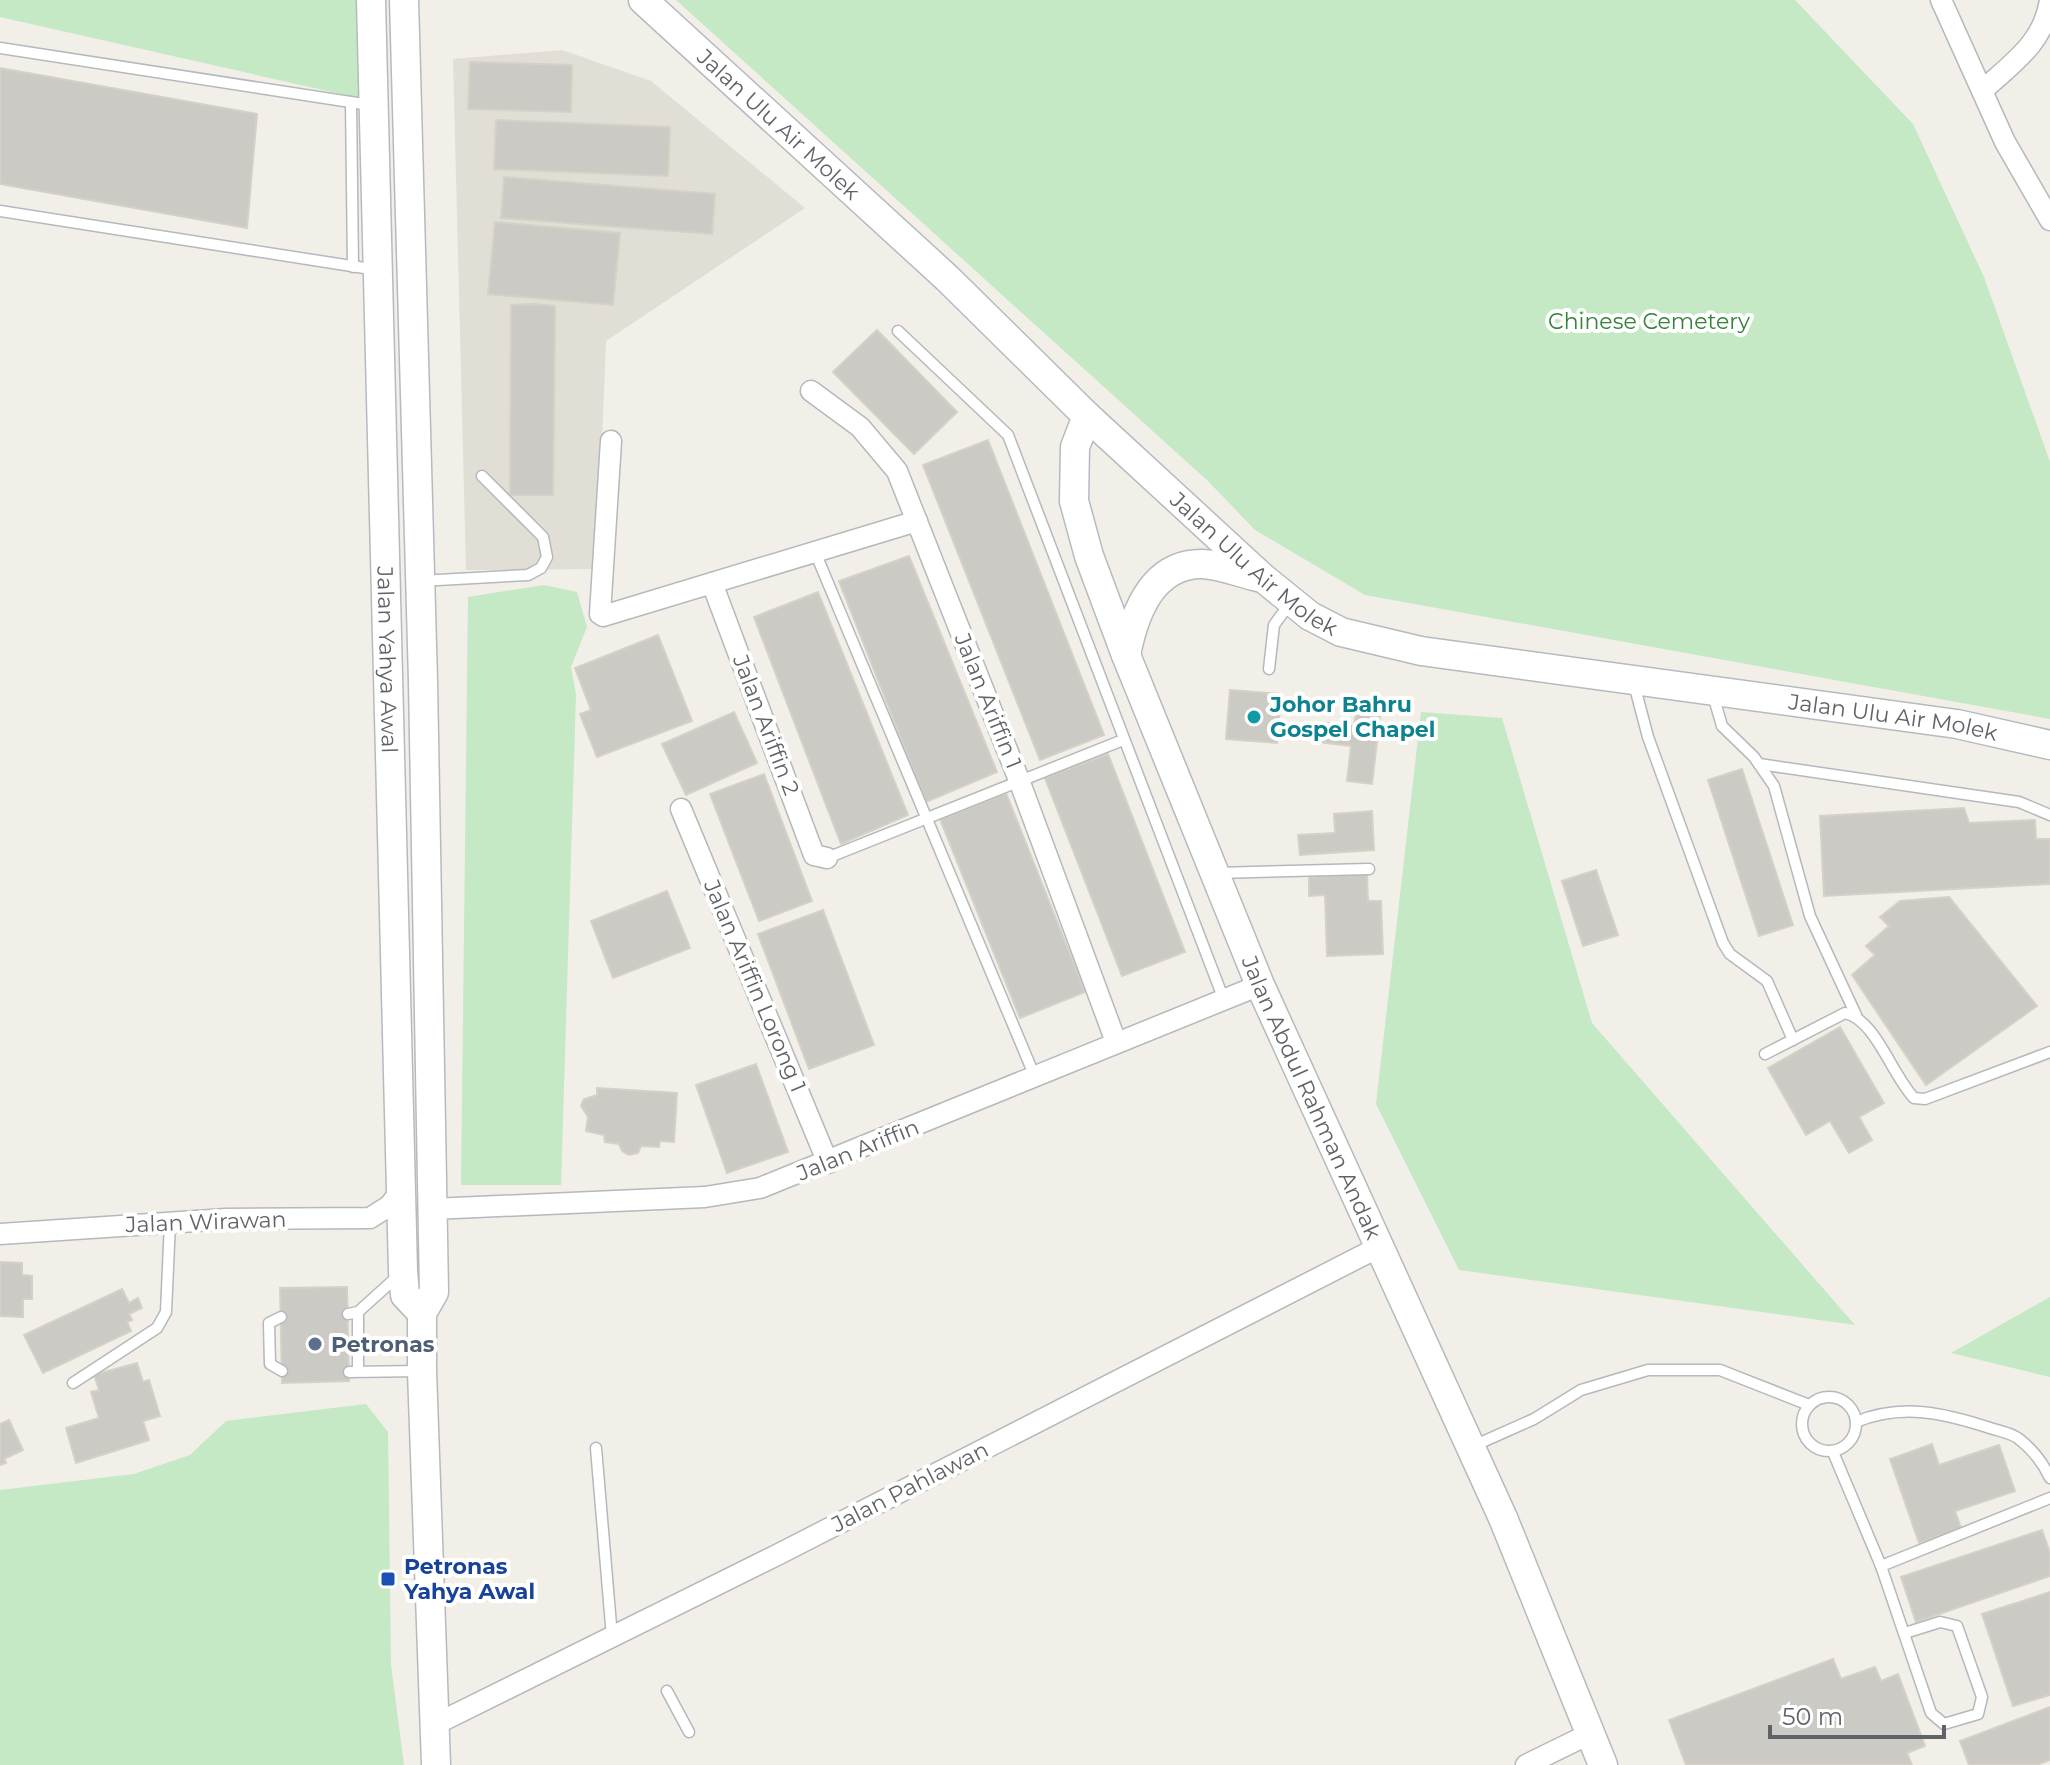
<svg xmlns="http://www.w3.org/2000/svg" width="2050" height="1765" font-family="Montserrat,sans-serif">
<style>
.education{fill:#e1ded6}
.green{fill:#c5e8c5}
.building{fill:#cccac5;stroke:#d6d1c6;stroke-width:2}
.lines{fill:none;stroke-linecap:round;stroke-linejoin:round}
.lane-casing{stroke:#b5b8bc;stroke-width:13}
.street-casing{stroke:#b5b8bc;stroke-width:23}
.secondary-casing{stroke:#b6babf;stroke-width:31}
.lane{stroke:#fff;stroke-width:10}
.street{stroke:#fff;stroke-width:20}
.secondary{stroke:#fff;stroke-width:28}
.culture-dot{fill:#0f9aa8;stroke:#fff;stroke-width:3}
.service-dot{fill:#5c6f8a;stroke:#fff;stroke-width:3}
.transit-dot{fill:#1a4fb4;stroke:#fff;stroke-width:3}
.labels{text-anchor:middle;dominant-baseline:central;stroke-width:8;stroke-linejoin:round;paint-order:stroke}
.street-label{font-size:22px;fill:#5f6368;stroke:#fff}
.park-label{font-size:22px;fill:#348238;stroke:#fff}
.culture-label{font-size:22px;font-weight:bold;fill:#0d838f;stroke:#fff;text-anchor:start}
.service-label{font-size:22px;font-weight:bold;fill:#4e5e75;stroke:#fff;text-anchor:start}
.transit-label{font-size:22px;font-weight:bold;fill:#164399;stroke:#fff;text-anchor:start}
</style>
<rect width="100%" height="100%" fill="#f1efe8"/>
<!-- education -->
<path class="education" d="M562,50L651,81L805,208L606,341L597,569L466,570L453,59Z"/>
<!-- green -->
<g class="green">
<path d="M0,0H362L363,99L0,17Z"/>
<path d="M676,0H1795L1913,124L1984,277L2050,462V719L1365,595L1255,530L1208,481Z"/>
<path d="M544,585L577,592L587,627L571,667L576,695L561,1185H461L468,597Z"/>
<path d="M1421,712L1502,718L1592,1023L1855,1325L1459,1270L1376,1104Z"/>
<path d="M2050,1297V1377L1951,1353Z"/>
<path d="M366,1404L388,1432L391,1665L404,1765H0V1490L134,1474L190,1455L226,1421Z"/>
</g>
<!-- building -->
<g class="building">
<path d="M470,62L572,65L571,112L468,109Z"/>
<path d="M0,68L257,114L247,228L0,184Z"/>
<path d="M496,120L670,127L668,176L494,169Z"/>
<path d="M504,177L715,194L712,234L501,218Z"/>
<path d="M495,222L620,233L613,305L488,294Z"/>
<path d="M534,304L555,306L553,495H510L511,305Z"/>
<path d="M877,330L957,412L914,454L833,372Z"/>
<path d="M988,440L1104,735L1040,760L923,465Z"/>
<path d="M909,556L997,772L926,802L839,581Z"/>
<path d="M818,592L908,815L841,844L754,617Z"/>
<path d="M658,635L692,721L597,757L580,714L591,710L575,668Z"/>
<path d="M1230,690L1281,694L1277,743L1226,739Z"/>
<path d="M734,712L757,763L686,795L662,744Z"/>
<path d="M1356,713L1380,716L1372,784L1347,781L1351,746L1317,742L1320,722L1354,726Z"/>
<path d="M1108,754L1185,952L1122,976L1045,778Z"/>
<path d="M1742,769L1793,925L1759,936L1708,780Z"/>
<path d="M764,774L812,901L759,921L710,794Z"/>
<path d="M1006,793L1085,992L1020,1018L940,819Z"/>
<path d="M1964,808L1969,823L2035,820L2036,839H2050V884L1824,896L1820,816Z"/>
<path d="M1372,811L1374,850L1300,855L1298,835L1335,833L1334,814Z"/>
<path d="M1596,870L1618,935L1583,946L1562,881Z"/>
<path d="M1367,874L1368,901H1381L1383,954L1327,956L1325,895L1309,896V877Z"/>
<path d="M667,891L690,948L613,978L591,921Z"/>
<path d="M1949,897L2037,1006L1926,1085L1852,975L1875,955L1866,946L1889,926L1880,917L1900,901Z"/>
<path d="M823,910L874,1045L809,1069L758,934Z"/>
<path d="M1840,1027L1884,1103L1859,1117L1872,1140L1849,1153L1830,1121L1806,1135L1768,1068Z"/>
<path d="M756,1064L788,1152L727,1173L696,1085Z"/>
<path d="M597,1088L677,1093L674,1142L660,1141L659,1147L641,1146L638,1153L629,1155L622,1151L619,1144L605,1142L604,1135L586,1131L588,1117L581,1106L584,1099L597,1095Z"/>
<path d="M0,1262L22,1263V1275L32,1276V1299H23V1317L0,1316Z"/>
<path d="M347,1287L349,1381L282,1383L280,1288Z"/>
<path d="M122,1289L129,1303L138,1298L142,1308L129,1314L132,1320L127,1322L131,1331L43,1373L24,1335Z"/>
<path d="M137,1363L143,1382L149,1380L160,1416L143,1421L149,1440L76,1463L66,1428L99,1418L91,1392L99,1390L94,1375Z"/>
<path d="M9,1420L23,1450L4,1459L6,1463L0,1465V1424Z"/>
<path d="M1932,1444L1939,1465L1999,1445L2015,1491L1955,1511L1961,1528L1919,1543L1890,1459Z"/>
<path d="M2042,1530L2050,1553V1576L1916,1622L1901,1577Z"/>
<path d="M2050,1592V1695L2013,1706L1982,1614Z"/>
<path d="M1833,1659L1841,1679L1875,1667L1881,1681L1898,1674L1925,1746L1907,1753L1912,1765H1686L1669,1720Z"/>
<path d="M2050,1707V1760L2037,1765H1969L1960,1741Z"/>
</g>
<g class="lines">
<!-- lane casing -->
<g class="lane-casing">
<g id="lane">
<path d="M0,48L370,105"/>
<path d="M351,102L353,267"/>
<path d="M0,211L377,270"/>
<path d="M898,331L1008,435L1224,1000"/>
<path d="M815,552L1035,1077"/>
<path d="M420,581L528,575L541,568L547,557L543,537L482,476"/>
<path d="M1269,669L1274,625L1290,603"/>
<path d="M1634,684L1648,737L1723,943L1730,954L1767,981L1793,1040"/>
<path d="M1713,695L1722,726L1754,757L1774,786L1810,916L1856,1015"/>
<path d="M1759,764L2019,802L2050,815"/>
<path d="M827,858L1123,740"/>
<path d="M1216,873L1369,869"/>
<path d="M1765,1054L1845,1013C1875,1019 1892,1075 1914,1098L1925,1099L2050,1052"/>
<path d="M358,1312V1371"/>
<path d="M348,1314L358,1312L399,1275"/>
<path d="M281,1317L269,1323L270,1364L282,1371"/>
<path d="M349,1372L420,1371"/>
<path d="M73,1383L157,1328L166,1312L170,1222"/>
<circle cx="1829" cy="1424" r="27"/>
<path d="M1856,1422C1902,1403 1944,1413 1990,1428C1999,1431 2012,1433 2019,1439C2032,1449 2043,1463 2050,1478"/>
<path d="M1471,1447L1534,1419L1581,1390L1648,1370H1720L1809,1405"/>
<path d="M596,1448L612,1637"/>
<path d="M1833,1452L1881,1566L1931,1713L1944,1724L1978,1714L1982,1697L1957,1626L1940,1622L1905,1633"/>
<path d="M1881,1566L2050,1498"/>
<path d="M667,1691L689,1732"/>
</g>
</g>
<!-- street casing -->
<g class="street-casing">
<g id="street">
<path d="M1941,0L2005,142L2050,220"/>
<path d="M1984,89C2014,62 2044,42 2050,0"/>
<path d="M811,391L860,427L897,471L1019,780L1116,1042"/>
<path d="M611,441L600,614L603,616L917,521"/>
<path d="M712,583L814,855L827,858"/>
<path d="M681,809L828,1163"/>
<path d="M432,1209L705,1197L760,1188L1260,985"/>
<path d="M0,1234L226,1219L370,1218L389,1206L401,1191"/>
<path d="M436,1724L775,1556L1381,1246"/>
<path d="M1526,1765L1589,1734"/>
</g>
</g>
<!-- secondary casing -->
<g class="secondary-casing">
<g id="secondary">
<path id="s1" d="M371,0L403,1271L405,1295L422,1313"/>
<path d="M404,0L423,681L434,1292L422,1313V1371L436,1765"/>
<path id="s2" d="M643,0L947,278L1087,416L1263,578L1310,616L1341,632L1421,651L1957,724L2050,745"/>
<path id="s3" d="M1087,416L1075,447L1074,501L1089,556L1126,655L1260,985L1503,1518L1603,1765"/>
<path d="M1126,655C1134,614 1152,563 1203,564C1221,565 1240,573 1258,577"/>
</g>
</g>
<!-- lane -->
<use href="#lane" class="lane"/>
<!-- street -->
<use href="#street" class="street"/>
<!-- secondary -->
<use href="#secondary" class="secondary"/>
</g>
<!-- markers -->
<circle class="culture-dot" cx="1254" cy="717" r="8"/>
<circle class="service-dot" cx="315" cy="1344" r="8"/>
<rect class="transit-dot" x="380" y="1571" width="16" height="16" rx="4"/>
<g class="labels">
<!-- street labels -->
<g class="street-label">
<text stroke="none"><textPath href="#s2" startOffset="184">Jalan Ulu Air Molek</textPath></text>
<text stroke="none"><textPath href="#s2" startOffset="832">Jalan Ulu Air Molek</textPath></text>
<text stroke="none"><textPath href="#s1" startOffset="660">Jalan Yahya Awal</textPath></text>
<text transform="translate(988 701) rotate(68)">Jalan Ariffin 1</text>
<text stroke="none"><textPath href="#s2" startOffset="1502">Jalan Ulu Air Molek</textPath></text>
<text transform="translate(766 725) rotate(69)">Jalan Ariffin 2</text>
<text transform="translate(755 986) rotate(67)">Jalan Ariffin Lorong 1</text>
<text stroke="none"><textPath href="#s3" startOffset="730">Jalan Abdul Rahman Andak</textPath></text>
<text transform="translate(858 1150) rotate(-22)">Jalan Ariffin</text>
<text transform="translate(206 1222) rotate(-2)">Jalan Wirawan</text>
<text transform="translate(910 1487) rotate(-27)">Jalan Pahlawan</text>
</g>
<!-- park labels -->
<g class="park-label">
<text x="1649" y="321">Chinese Cemetery</text>
</g>
<!-- culture labels -->
<g class="culture-label">
<text x="1270" y="704">Johor Bahru<tspan x="1270" dy="25">Gospel Chapel</tspan></text>
</g>
<!-- service labels -->
<g class="service-label">
<text x="331" y="1344">Petronas</text>
</g>
<!-- transit labels -->
<g class="transit-label">
<text x="404" y="1566">Petronas<tspan x="404" dy="25">Yahya Awal</tspan></text>
</g>
</g>
<!-- scale -->
<path d="M1770 1725v12h174v-12" fill="none" stroke="#5f6368" stroke-width="4"/>
<text x="1782" y="1725" font-size="24" fill="#5f6368" stroke="#ffffff" stroke-width="6" paint-order="stroke">50 m</text>
</svg>
